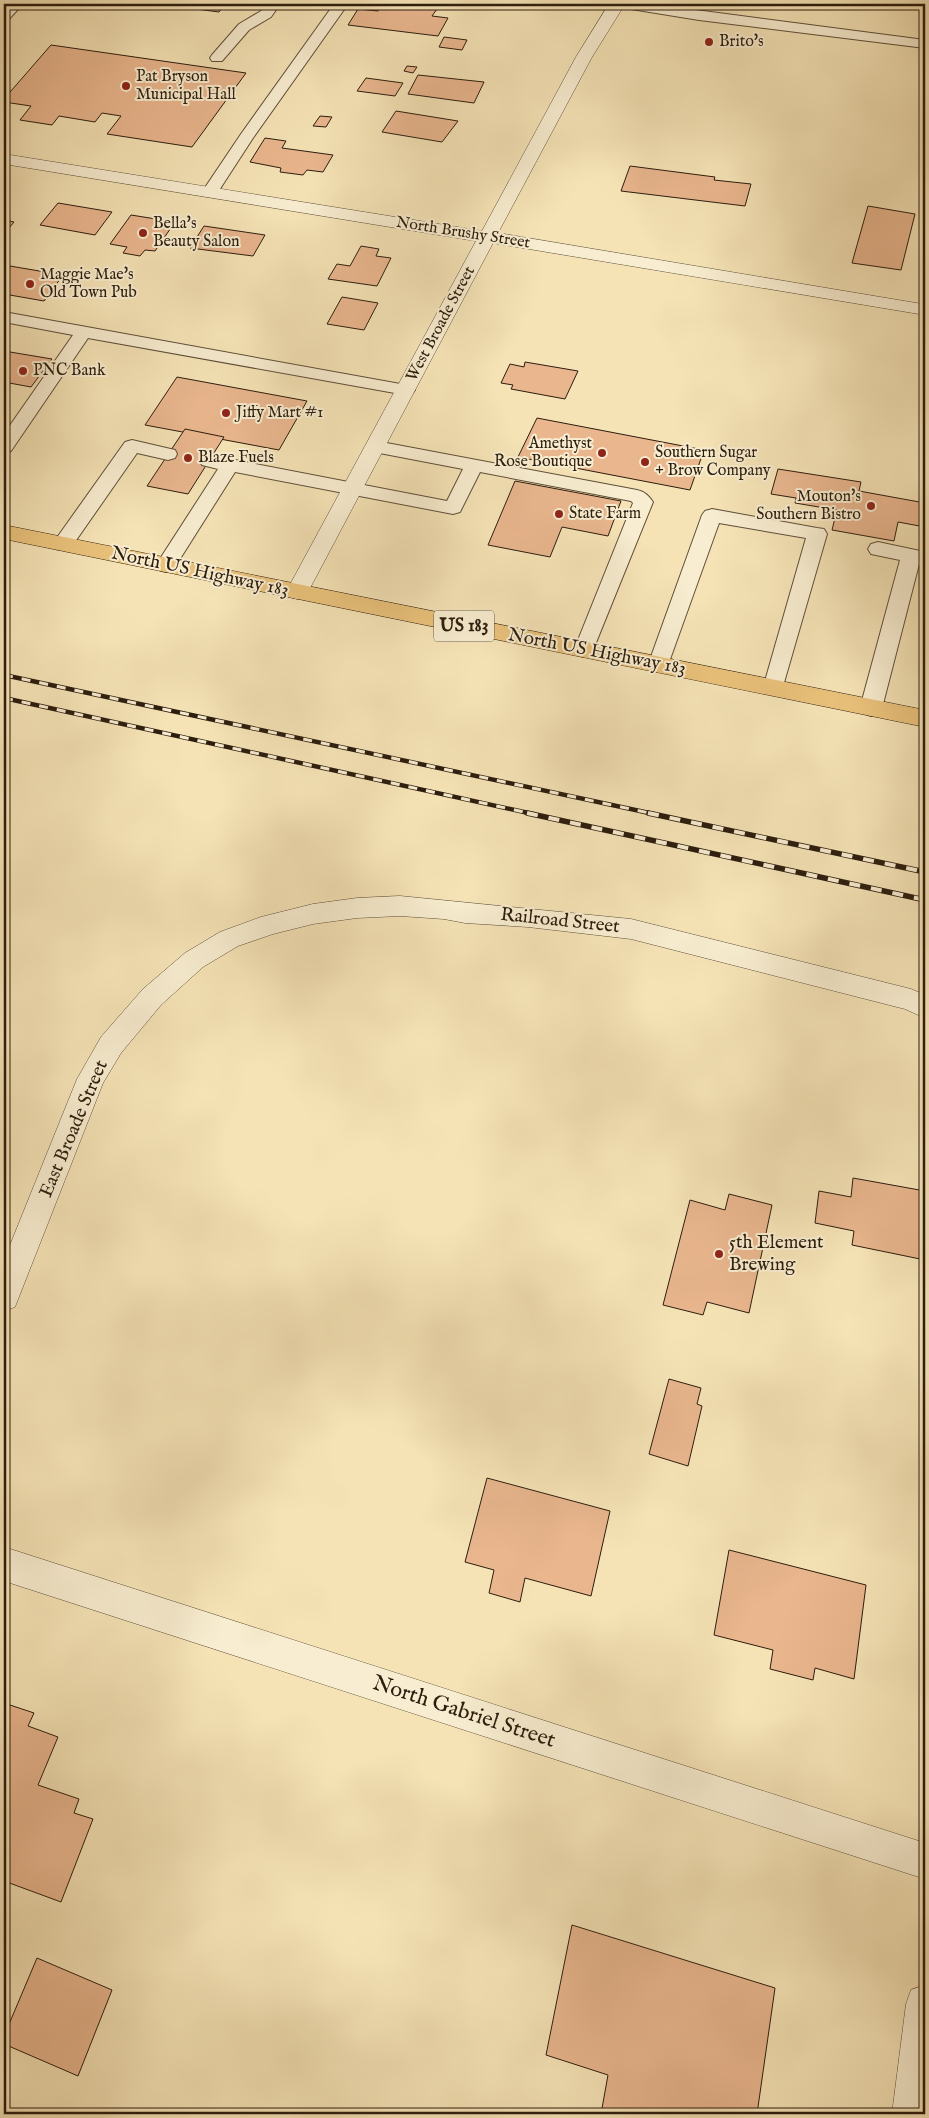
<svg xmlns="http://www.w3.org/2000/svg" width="929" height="2118" font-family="'IM FELL English',serif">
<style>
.building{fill:#e9b68e;stroke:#2c1d0e}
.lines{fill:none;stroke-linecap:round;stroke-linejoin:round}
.service-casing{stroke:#5e4e38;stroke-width:2}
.minor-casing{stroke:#5e4e38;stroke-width:1}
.primary-casing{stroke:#2c1d0e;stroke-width:1}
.service{fill:#f8edd0;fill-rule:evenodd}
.minor{fill:#f8edd0;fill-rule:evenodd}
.primary{fill:#eac27b;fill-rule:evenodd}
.rail-far1-casing{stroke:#2c1d0e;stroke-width:4.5}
.rail-casing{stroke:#2c1d0e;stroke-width:5.5}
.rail-far1{stroke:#f8edd0;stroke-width:3;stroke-dasharray:9;stroke-linecap:butt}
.rail{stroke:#f8edd0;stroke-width:4;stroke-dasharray:11;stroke-linecap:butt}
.poi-dot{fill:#8f2418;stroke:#f8edd0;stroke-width:2}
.labels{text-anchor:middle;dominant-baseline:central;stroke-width:4;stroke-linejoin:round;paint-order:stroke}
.far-poi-label{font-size:16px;fill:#2c1d0e;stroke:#f8edd0;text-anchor:start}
.far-street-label{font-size:16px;fill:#2c1d0e;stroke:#f8edd0}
.shield{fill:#f8edd0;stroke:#695b48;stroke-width:1}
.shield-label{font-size:18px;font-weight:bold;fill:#2c1d0e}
.street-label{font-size:19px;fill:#2c1d0e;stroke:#f8edd0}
.poi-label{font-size:19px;fill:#2c1d0e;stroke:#f8edd0;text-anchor:start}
.near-street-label{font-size:22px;fill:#2c1d0e;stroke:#f8edd0}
</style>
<rect width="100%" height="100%" fill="#f5e3b6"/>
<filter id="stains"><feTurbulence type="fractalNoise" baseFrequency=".004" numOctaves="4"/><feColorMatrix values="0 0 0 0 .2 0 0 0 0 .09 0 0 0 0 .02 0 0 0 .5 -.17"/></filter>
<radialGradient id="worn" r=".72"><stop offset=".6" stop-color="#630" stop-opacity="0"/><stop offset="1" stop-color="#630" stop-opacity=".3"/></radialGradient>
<!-- building -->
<g class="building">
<path d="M158,4H225L219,12Z"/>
<path d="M382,4L437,9L432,16L448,18L438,36L348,25L358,9L378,11Z"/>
<path d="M444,37L467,40L462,50L439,47Z"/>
<path d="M51,45L246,73L192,147L107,134L121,116L102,113L95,122L59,116L52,125L20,120L31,106L4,102V99Z"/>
<path d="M407,66L417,67L413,73L404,71Z"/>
<path d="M418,75L484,82L474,103L408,94Z"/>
<path d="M366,78L403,83L395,96L357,91Z"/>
<path d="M396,111L458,121L442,142L382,132Z"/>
<path d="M320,116L332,117L326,127L313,126Z"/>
<path d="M265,138L286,141L282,148L333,155L323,172L307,170L303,175L280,172L281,168L250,162Z"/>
<path d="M630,166L715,177L714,180L751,184L745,206L621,191Z"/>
<path d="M58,203L112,212L95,235L40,225Z"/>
<path d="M868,206L915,214L901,270L852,263Z"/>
<path d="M131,215L175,222L155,251L145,250L140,256L123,253L127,247L110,244Z"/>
<path d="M4,220L14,222L4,234Z"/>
<path d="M204,226L265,235L253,256L190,248Z"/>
<path d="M361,246L379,249L376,256L391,258L377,286L328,279L337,264L350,266Z"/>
<path d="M4,265L63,275L44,301L4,294Z"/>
<path d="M342,297L378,303L364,330L327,324Z"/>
<path d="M4,351L52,359L31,387L4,382Z"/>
<path d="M525,362L578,371L565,399L511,389L513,385L501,383L510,364L524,367Z"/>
<path d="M177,377L307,401L279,450L145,425Z"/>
<path d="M537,418L704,450L690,490L518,457Z"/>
<path d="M185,429L224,437L188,494L147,486Z"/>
<path d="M778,469L861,482L859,491L925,503V527L898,522L894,541L832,530L837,510L795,503L796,498L771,494Z"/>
<path d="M515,481L621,501L608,536L562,527L550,557L488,545Z"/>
<path d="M853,1178L925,1191V1260L852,1245L854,1231L815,1223L819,1191L851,1197Z"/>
<path d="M729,1194L772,1205L749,1313L707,1302L703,1315L663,1305L690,1200L725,1210Z"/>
<path d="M669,1379L701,1388L697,1404L702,1406L688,1466L649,1454Z"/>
<path d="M487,1478L610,1511L591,1596L525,1578L520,1602L489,1593L494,1570L465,1562Z"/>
<path d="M729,1550L866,1585L854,1679L815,1668L813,1680L770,1669L773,1650L714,1635Z"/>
<path d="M4,1703L34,1713L28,1726L58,1737L38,1785L79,1799L74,1813L93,1819L61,1902L4,1881Z"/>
<path d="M572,1925L775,1988L757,2114H601L608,2075L546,2055Z"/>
<path d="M37,1958L112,1990L78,2076L4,2044V2036Z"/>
</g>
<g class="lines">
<!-- service casing -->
<g class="service-casing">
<g id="service">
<path d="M8,4H23L9,19L4,20V8Z"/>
<path d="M266,4H280L271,17L249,30L222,61H212L210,58L212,55L239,24L261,11Z"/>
<path d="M334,4H348L253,138L216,195H204L202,192L241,134Z"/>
<path d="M618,4H650L925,40V48L699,20L625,8Z"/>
<path d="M4,312L406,385L412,386L415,390L412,394L406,395L88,338L11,451L4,453V434L73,335L4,322Z"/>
<path d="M132,440L175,450L177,454L175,458L168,460L137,453L70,549L63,550L56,549L53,544L56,539L125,442Z"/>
<path d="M376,441L637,490C645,492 648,495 653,502L591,655L584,657L577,655L574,650L633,503L631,501L480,472L460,512L453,514L235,472L173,570L166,572L159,570L156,565L218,469L202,465L200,461L202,457L209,455L447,501L463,469L369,451L367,447L369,443Z"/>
<path d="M712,509L817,528L824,529L827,534L781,693L774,695L767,693L763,688L806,538L719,523L668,665L665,670L658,672L651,670L648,665L702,515L705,511Z"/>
<path d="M878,542L925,552V566L919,564L882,708L879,713L871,716L863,713L860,708L900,560L871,554L868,549L871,544Z"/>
</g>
</g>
<!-- minor casing -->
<g class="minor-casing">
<g id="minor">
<path d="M609,4H625L592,57L498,233L922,304L925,305V315L493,243L308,592L305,597L297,599L289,597L286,592L476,241L4,164V154L482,231L576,57Z"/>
<path d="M400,896L631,919L911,989L925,995V1018L905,1009L631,939L528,927L465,923L444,919L400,916L357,918L313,924L273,934L238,946L203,967L161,1005L121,1053L103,1083L15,1307L4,1311V1260L77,1079L101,1037L143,989L185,953L220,932L261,917L313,904L357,898Z"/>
<path d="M4,1547L925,1843V1879L4,1581Z"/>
<path d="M925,1985V2114H892L906,2004L911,1990Z"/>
</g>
</g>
<!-- primary casing -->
<g class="primary-casing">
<path id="primary" d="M4,525L925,710V727L4,539Z"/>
</g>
<!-- service -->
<use href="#service" class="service"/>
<!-- minor -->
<use href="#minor" class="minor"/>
<!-- primary -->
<use href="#primary" class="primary"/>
<!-- rail-far1 casing -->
<g class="rail-far1-casing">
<g id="rail-far1">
<path d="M4,675L654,814"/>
<path d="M4,698L533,814"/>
</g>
</g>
<!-- rail casing -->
<g class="rail-casing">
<g id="rail">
<path d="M527,813L925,900"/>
<path d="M648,813L925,872"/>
</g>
</g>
<!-- rail-far1 -->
<use href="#rail-far1" class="rail-far1"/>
<!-- rail -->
<use href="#rail" class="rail"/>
</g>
<!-- markers -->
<g class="poi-dot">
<circle cx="709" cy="42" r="5"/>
<circle cx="126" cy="86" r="5"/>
<circle cx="143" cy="233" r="5"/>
<circle cx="30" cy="284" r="5"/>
<circle cx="23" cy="371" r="5"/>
<circle cx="226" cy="413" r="5"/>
<circle cx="602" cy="453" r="5"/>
<circle cx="188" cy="458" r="5"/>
<circle cx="645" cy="462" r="5"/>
<circle cx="871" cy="506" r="5"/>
<circle cx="559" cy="514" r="5"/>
<circle cx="719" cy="1254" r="5"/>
</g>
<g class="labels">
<!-- far-poi labels -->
<g class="far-poi-label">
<text x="719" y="42">Brito's</text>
<text x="136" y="77">Pat Bryson<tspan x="136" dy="18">Municipal Hall</tspan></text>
<text x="153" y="224">Bella's<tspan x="153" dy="18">Beauty Salon</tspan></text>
<text x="40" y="275">Maggie Mae's<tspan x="40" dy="18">Old Town Pub</tspan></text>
<text x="33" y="371">PNC Bank</text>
<text x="236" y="413">Jiffy Mart #1</text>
<text x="592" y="444" text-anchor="end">Amethyst<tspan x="592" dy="18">Rose Boutique</tspan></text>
<text x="655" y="453">Southern Sugar<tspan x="655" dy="18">+ Brow Company</tspan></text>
<text x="198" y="458">Blaze Fuels</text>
<text x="861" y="497" text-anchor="end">Mouton's<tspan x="861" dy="18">Southern Bistro</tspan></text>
<text x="569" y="514">State Farm</text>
</g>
<!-- far-street labels -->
<g class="far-street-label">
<text transform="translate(463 233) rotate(9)">North Brushy Street</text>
<text transform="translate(441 324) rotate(-62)">West Broade Street</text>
</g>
<!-- shield labels -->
<rect class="shield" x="434" y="610.5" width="60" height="31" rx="4"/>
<g class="shield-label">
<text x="464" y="626">US 183</text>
</g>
<!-- street labels -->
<g class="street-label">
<text transform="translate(200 572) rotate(12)">North US Highway 183</text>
<text transform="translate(597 652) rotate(11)">North US Highway 183</text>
<text transform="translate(560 921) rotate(6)">Railroad Street</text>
<text transform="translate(74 1129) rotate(-67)">East Broade Street</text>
</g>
<!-- poi labels -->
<g class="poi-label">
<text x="729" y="1243">5th Element<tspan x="729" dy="22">Brewing</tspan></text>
</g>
<!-- near-street labels -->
<g class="near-street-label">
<text transform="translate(464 1712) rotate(18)">North Gabriel Street</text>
</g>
</g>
<!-- margin -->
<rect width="929" height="2118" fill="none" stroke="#f5e3b6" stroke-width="20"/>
<rect x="5" y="5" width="919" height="2108" fill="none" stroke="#2c1d0e" stroke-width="2.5"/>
<rect x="10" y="10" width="909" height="2098" fill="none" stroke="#2c1d0e"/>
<rect width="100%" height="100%" filter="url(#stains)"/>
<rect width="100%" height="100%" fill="url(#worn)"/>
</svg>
